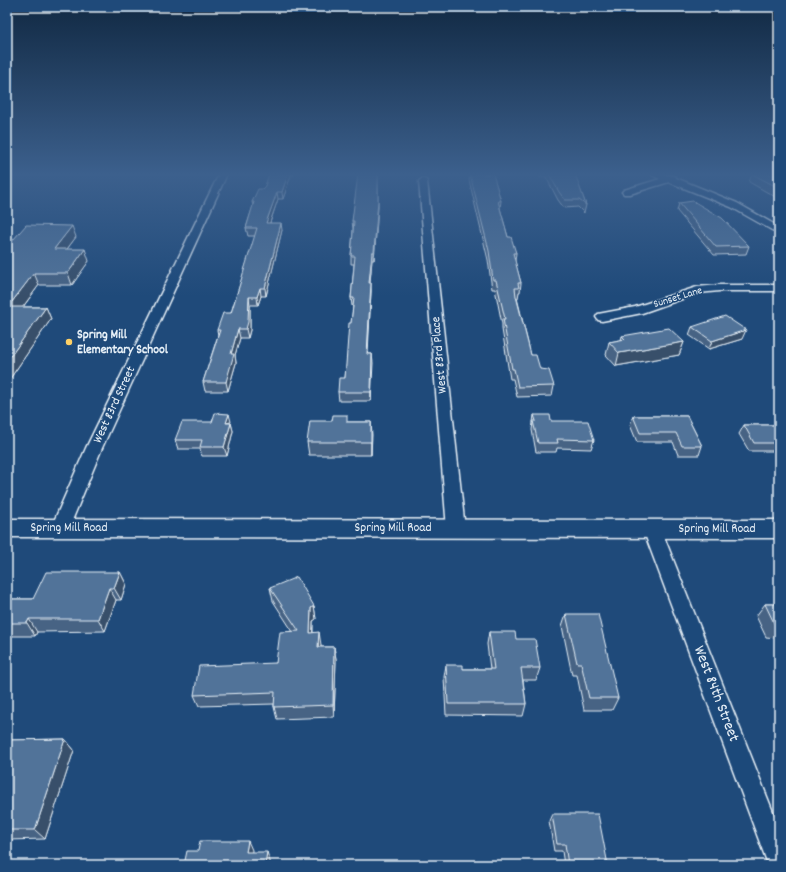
<svg xmlns="http://www.w3.org/2000/svg" width="786" height="872" font-family="Dekko,sans-serif">
<style>
.lines{fill:none;stroke-linecap:round;stroke-linejoin:round}
.street-casing{stroke:#e8f1f8;stroke-width:3}
.secondary-casing{stroke:#e8f1f8;stroke-width:3}
.street{fill:#1f4a7a;fill-rule:evenodd}
.secondary{fill:#1f4a7a;fill-rule:evenodd}
.wall{fill:#466384;stroke:#e8f1f8}
.shaded-wall{fill:#39506b;stroke:#e8f1f8}
.building{fill:#517399;stroke:#e8f1f8}
.poi-dot{fill:#ffd166;stroke:#1f4a7a;stroke-width:1.5}
.labels{text-anchor:middle;dominant-baseline:central;stroke-width:3;stroke-linejoin:round;paint-order:stroke}
.far-street-label{font-size:11px;fill:#e8f1f8;stroke:#1f4a7a}
.poi-label{font-size:13px;font-weight:bold;fill:#e8f1f8;stroke:#1f4a7a;text-anchor:start}
.street-label{font-size:13px;fill:#e8f1f8;stroke:#1f4a7a}
.near-street-label{font-size:16px;fill:#e8f1f8;stroke:#1f4a7a}
</style>
<rect width="100%" height="100%" fill="#1f4a7a"/>
<filter id="ink" filterUnits="userSpaceOnUse"><feTurbulence type="fractalNoise" baseFrequency=".025" numOctaves="2"/><feDisplacementMap in="SourceGraphic" scale="8" xChannelSelector="R" yChannelSelector="G"/><feConvolveMatrix kernelMatrix="1 2 1 2 8 2 1 2 1" color-interpolation-filters="sRGB"/></filter>
<g filter="url(#ink)">
<g class="lines">
<!-- street casing -->
<g class="street-casing">
<g id="street">
<path d="M219,174H227L102,448L69,528L66,533L60,535L54,533L51,528L86,448Z"/>
<path d="M650,174H661L675,176L676,178L737,203L779,227V234L731,207L669,182L630,194H624L622,192L624,190L660,179Z"/>
<path d="M423,178L427,181L465,529L462,534L456,536L450,534L447,529L419,181Z"/>
<path d="M719,285H779V291H719L699,293L642,313L602,321L598,320L596,317L598,314L635,307L697,287Z"/>
<path d="M652,522L658,524L661,529L779,827V865H769L766,859L643,529L646,524Z"/>
</g>
</g>
<!-- secondary casing -->
<g class="secondary-casing">
<path id="secondary" d="M7,519L779,520V538L7,537Z"/>
</g>
<!-- street -->
<use href="#street" class="street"/>
<!-- secondary -->
<use href="#secondary" class="secondary"/>
</g>
<!-- wall -->
<g class="wall">
<path d="M269,174H294V175H291L283,199H278L270,223L282,230L266,296H261L258,305H250V330L248,338H240L235,355L236,363L228,391H205L203,382L218,335L217,330L231,313L255,236H248L246,228L253,206L252,202L265,186Z"/>
<path d="M378,174V207L374,260H372L370,283L371,291L368,354H372L371,401H339L338,392L345,378L353,306H352L351,298L354,264H351V256L353,229L352,221Z"/>
<path d="M470,174H493L501,201L500,208L508,237L516,253L515,261L521,283L520,292H519L518,298H517L531,355L540,369L554,386L552,396L517,397L513,379H510L502,329V324L495,289H492L488,260L469,180Z"/>
<path d="M539,174H575L586,205L584,213L578,207L564,208L558,200L546,177H540Z"/>
<path d="M752,174L779,175V199L749,182Z"/>
<path d="M679,203L749,246L746,254L714,255L677,211Z"/>
<path d="M76,237L67,249L89,261L72,285H39L23,307H46L51,319L7,383V247Z"/>
<path d="M692,327L742,339L709,349L689,335Z"/>
<path d="M622,336L684,342L679,355L616,366L606,355L609,342L621,340Z"/>
<path d="M534,415L551,421L594,440L591,449L557,448L556,452H536L532,430Z"/>
<path d="M633,416H687L702,446L699,455H678L673,442H637L630,425Z"/>
<path d="M348,422H371V455H309L307,442Z"/>
<path d="M231,423L233,431L227,456H202L200,449H178L175,440Z"/>
<path d="M744,425H779V451H749L739,434Z"/>
<path d="M120,572L126,584L121,600H116L105,631L37,632L35,636H7V599H33Z"/>
<path d="M270,588L314,606L316,619L313,621V633L321,645L320,647H334L336,659L334,717L277,719L274,707V704L199,706L194,695L276,663L293,632L273,601Z"/>
<path d="M765,604H779V644L776,638L766,637L756,616Z"/>
<path d="M566,614L618,698L612,710H584L577,675H572L562,626Z"/>
<path d="M489,632L516,639L540,668L536,680H523L526,704L523,716L446,715L444,677L446,665L463,669H490L487,644Z"/>
<path d="M65,739L74,750L45,839L7,840V740Z"/>
<path d="M552,814L608,865H564L562,851H554L549,821Z"/>
</g>
<!-- shaded-wall -->
<g class="shaded-wall">
<path d="M288,174H291V175L283,199L282,192Z"/>
<path d="M277,192L278,199L267,231L266,223Z"/>
<path d="M378,200V207L374,260V252Z"/>
<path d="M281,223L282,230L266,296L265,288Z"/>
<path d="M72,226L76,237L58,261L54,249Z"/>
<path d="M85,249L89,261L72,285L68,273Z"/>
<path d="M372,252V260L369,291V283Z"/>
<path d="M34,273L39,285L14,319L8,307Z"/>
<path d="M371,283V291L367,363V354Z"/>
<path d="M260,288L261,296L258,305L257,297Z"/>
<path d="M249,297L250,305V330L248,338L246,329Z"/>
<path d="M46,307L51,319L7,383V361Z"/>
<path d="M238,329L240,338L235,355L236,363L228,391L226,382L231,354Z"/>
<path d="M746,330L742,339L709,349L712,341Z"/>
<path d="M684,342L679,355L616,366L619,353Z"/>
<path d="M372,354L373,363L371,401V392Z"/>
<path d="M229,414L231,422L226,423Z"/>
<path d="M371,422L372,435L371,455Z"/>
<path d="M231,423L233,431L227,456L224,447Z"/>
<path d="M120,572L126,584L121,600L114,588Z"/>
<path d="M109,588L116,600L105,631L98,619Z"/>
<path d="M314,606L316,619L313,621L312,645L310,633L311,608Z"/>
<path d="M29,619L37,632L35,636L27,623Z"/>
<path d="M319,632L321,645L320,660L318,647Z"/>
<path d="M334,647L336,659L334,717L333,705Z"/>
<path d="M65,739L74,750L45,839L35,830Z"/>
<path d="M248,841L252,850L251,861L246,852Z"/>
<path d="M267,852L270,861V865H265Z"/>
</g>
<!-- building -->
<g class="building">
<path d="M269,174H288L282,192H277L266,223H281L265,288H260L257,297H249L248,322L246,329H238L231,354H234L226,382H203L220,330H217L223,313H231L257,228H246L254,202H252L258,189H262L265,186Z"/>
<path d="M358,174H378V200L374,252H372L369,283H371L367,354H372L371,392H338L339,378H345L349,323H351L354,298H351L355,256H351L354,221H352Z"/>
<path d="M470,174H493L501,201H498L508,237H511L516,253H513L521,283H518L519,288H515L516,296L531,355H536L540,369L549,370L554,386L518,387L514,369H512L503,319H505L496,280H493L489,251Z"/>
<path d="M549,174H575L586,205L579,200H565L559,192Z"/>
<path d="M752,174H774L779,175V188Z"/>
<path d="M693,201L722,218L749,246L716,247L679,203Z"/>
<path d="M26,225L72,226L54,249H85L68,273H34L8,307H46L7,361V247Z"/>
<path d="M725,316L746,330L712,341L692,327Z"/>
<path d="M669,328L684,342L619,353L609,342L625,339L622,336Z"/>
<path d="M215,413L229,414L226,423H231L224,447H200L202,440H175L182,422H212Z"/>
<path d="M333,415H347V422H371V442H307L310,421H332Z"/>
<path d="M534,415H550L551,421H588L594,440L557,439L558,443H538L533,421H536Z"/>
<path d="M633,416H687L702,446H682L676,433H640Z"/>
<path d="M744,425H779V443H754Z"/>
<path d="M46,572H120L114,588H109L98,619H29L27,623H7V599H33Z"/>
<path d="M297,577L314,606L311,608L310,633L319,632L318,647H334L333,705L274,707L275,692L194,695L199,666L276,663L280,632L299,631L270,588Z"/>
<path d="M765,604H779V625H775Z"/>
<path d="M566,614H598L618,698H589L581,663H577Z"/>
<path d="M489,632H515L516,639H535L540,668H521L526,704H448L446,665H463V669H494Z"/>
<path d="M65,739L35,830H7V740Z"/>
<path d="M552,814H598L608,865H568L565,844H557Z"/>
<path d="M200,841H248L246,852H267L265,865H184L187,851H198Z"/>
</g>
</g>
<!-- sky -->
<linearGradient id="sky" x2="0" y2="1"><stop stop-color="#112943"/><stop offset="0.59" stop-color="#3c608d"/><stop offset="1" stop-color="#3c608d" stop-opacity="0"/></linearGradient>
<rect width="786" height="296" fill="url(#sky)"/>
<!-- markers -->
<circle class="poi-dot" cx="69" cy="342" r="4"/>
<g class="labels">
<!-- far-street labels -->
<g class="far-street-label">
<text transform="translate(678 298) rotate(-17)">Sunset Lane</text>
</g>
<!-- poi labels -->
<g class="poi-label">
<text x="77" y="335">Spring Mill<tspan x="77" dy="15">Elementary School</tspan></text>
</g>
<!-- street labels -->
<g class="street-label">
<text transform="translate(440 355) rotate(-95)">West 83rd Place</text>
<text transform="translate(115 405) rotate(-65)">West 83rd Street</text>
<text x="69" y="528">Spring Mill Road</text>
<text x="393" y="528">Spring Mill Road</text>
<text x="717" y="529">Spring Mill Road</text>
</g>
<!-- near-street labels -->
<g class="near-street-label">
<text transform="translate(716 694) rotate(69)">West 84th Street</text>
</g>
</g>
<!-- margin -->
<rect width="786" height="872" fill="none" stroke="#1f4a7a" stroke-width="24"/>
<rect x="12" y="12" width="762" height="848" fill="none" stroke="#e8f1f8" stroke-width="1.5" filter="url(#ink)"/>
</svg>
